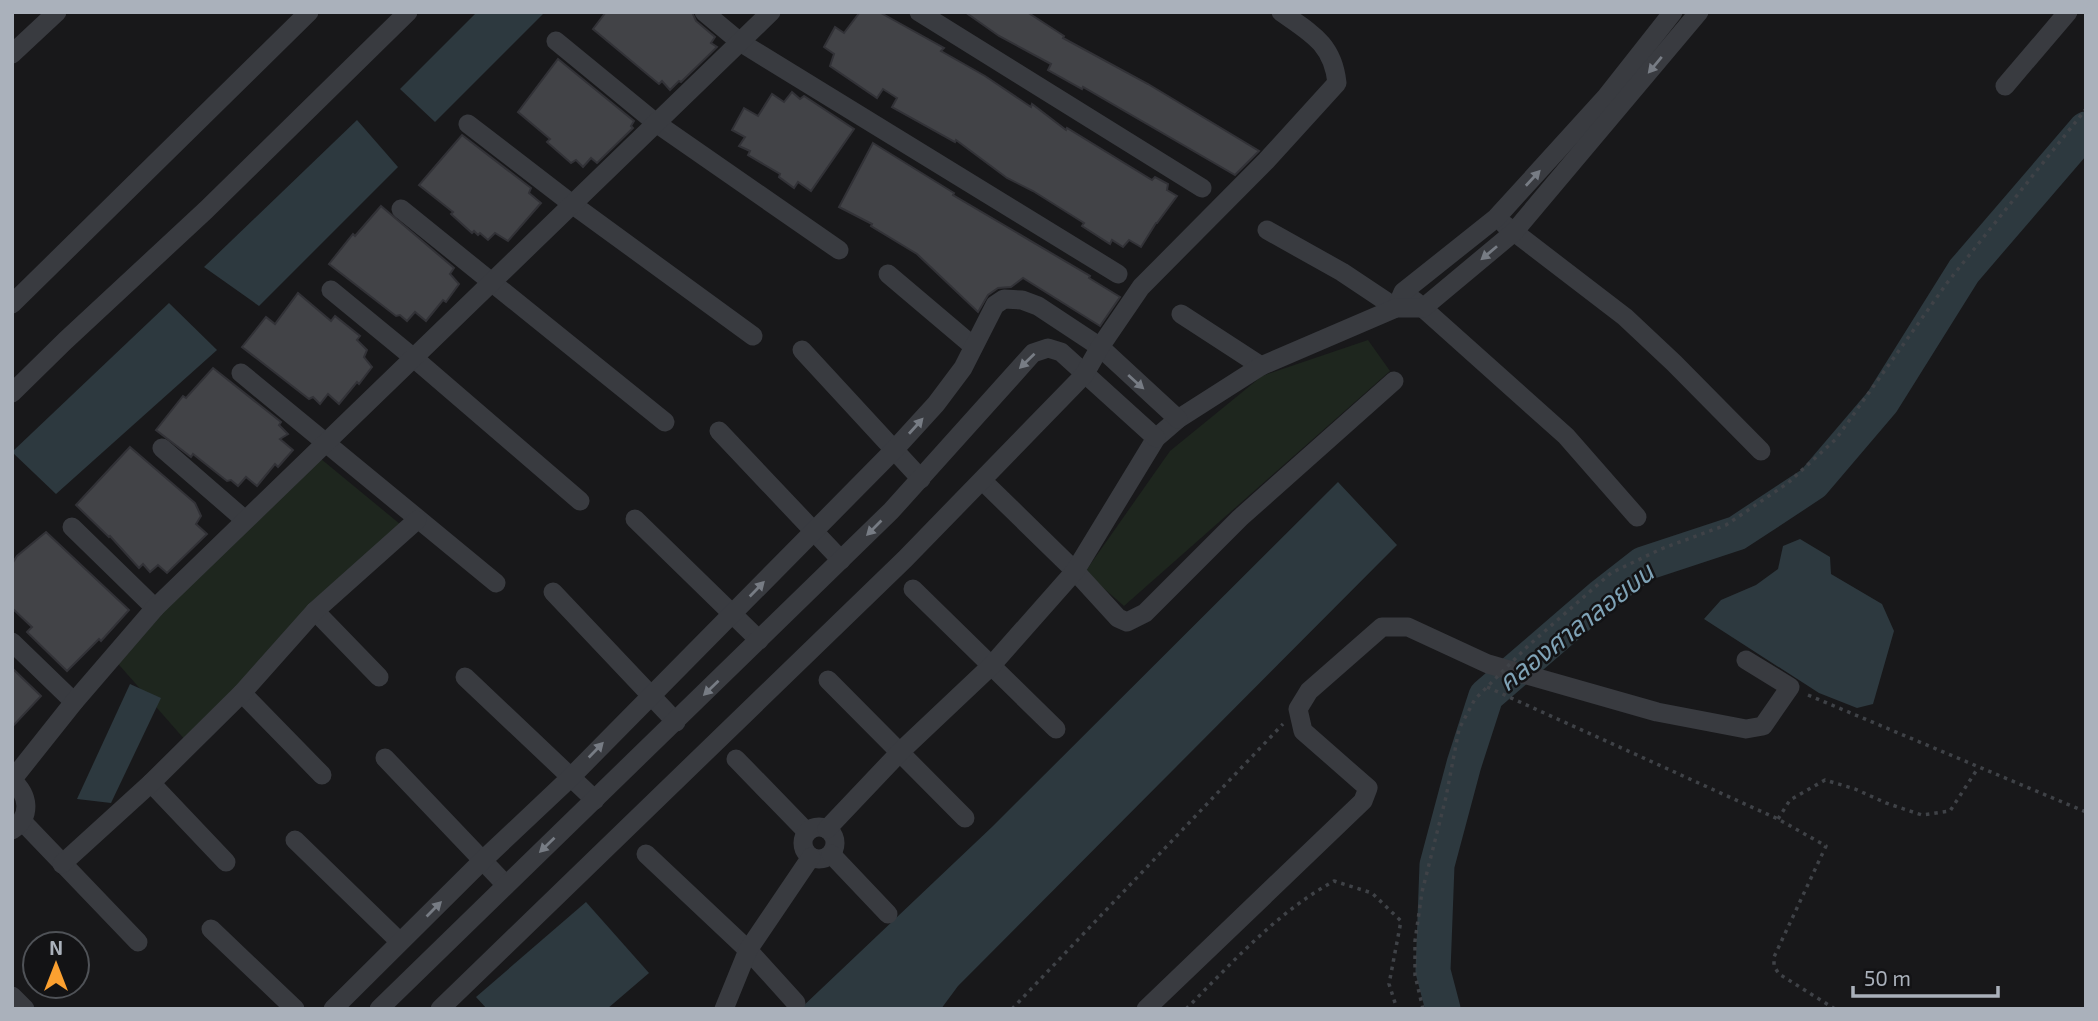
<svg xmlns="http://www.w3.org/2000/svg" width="2098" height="1021" font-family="'Exo 2','Noto Sans Thai',sans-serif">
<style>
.green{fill:#1e261e}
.water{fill:#2d393f}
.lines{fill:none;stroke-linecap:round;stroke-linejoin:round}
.river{stroke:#2d393f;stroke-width:35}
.building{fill:#424347;stroke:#323237;stroke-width:2}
.path{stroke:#3f4247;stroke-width:3.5;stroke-dasharray:3.5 5;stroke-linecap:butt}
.minor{stroke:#393b40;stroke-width:19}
.path-bridge{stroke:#3f4247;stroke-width:3.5;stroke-dasharray:3.5 5;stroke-linecap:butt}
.oneway{fill:#777c84}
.labels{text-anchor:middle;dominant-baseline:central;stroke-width:5;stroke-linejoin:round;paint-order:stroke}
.water-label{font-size:26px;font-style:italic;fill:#7fa3b7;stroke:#131315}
</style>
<rect width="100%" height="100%" fill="#18181a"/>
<!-- green -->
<g class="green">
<path d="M1368,340L1390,371L1124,606L1085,572L1170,451L1262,376Z"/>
<path d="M315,454L406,529L186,741L113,658Z"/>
</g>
<!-- water -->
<g class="water">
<path d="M477,12H545L435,122L400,89Z"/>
<path d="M357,120L398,167L259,306L204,267Z"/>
<path d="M169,303L217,350L56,494L12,452Z"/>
<path d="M1338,482L1397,545L958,986L941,1009H800L993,826Z"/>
<path d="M1800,539L1830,557L1831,574L1882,604L1894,631L1873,704L1857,708L1819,693L1704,619L1721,600L1756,585L1778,569L1783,546Z"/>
<path d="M130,684L161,698L111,803L77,799Z"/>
<path d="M586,902L649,973L607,1009H487L476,997Z"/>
</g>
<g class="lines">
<!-- river -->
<path class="river" d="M1443,1009L1433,971L1437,865L1464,764L1486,696L1602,596L1643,564L1737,533L1813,483L1882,402L1964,271L2086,129"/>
</g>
<!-- building -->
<g class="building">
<path d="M606,12H692L696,21L715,37L711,43L717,47L681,82L679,81L670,90L662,81L659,84L593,29Z"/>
<path d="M860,12H879L944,48L941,51L985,76L1031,107L1032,104L1066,130L1067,128L1152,180L1155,177L1168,184L1167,190L1177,196L1157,223H1156L1141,247L1129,240L1123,247L1112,240L1110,244L1082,226L1084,223L1033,191L1007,178L956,140L955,142L892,107L897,98L883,89L877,98L830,66L834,54L824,47L835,27L844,33Z"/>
<path d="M965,12H1027L1064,36L1063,38L1148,84L1259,151L1235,175L1083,87L1082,89L1048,70L1051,64L999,36Z"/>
<path d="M558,59L634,121L631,126L633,128L597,163L591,158L583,167L576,160L571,163L547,142L550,139L518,112Z"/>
<path d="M792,92L800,99L804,96L854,129L811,191L798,182L794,188L779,177L780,174L748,155L750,151L739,146L745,137L732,130L744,108L758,116L772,94L784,102Z"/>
<path d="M462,135L531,188L529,193L541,203L508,241L495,233L488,240L480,233L478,235L474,231L472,233L451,214L453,212L419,185Z"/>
<path d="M873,143L954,193L953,195L1090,276L1089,278L1120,297L1100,326L1023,278L1011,287L998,288L988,295L978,312L917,254L871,226L872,224L839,207Z"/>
<path d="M381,206L454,268L450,274L459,284L446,302L443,300L426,321L415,312L407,321L400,315L396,316L329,264L353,234L355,236Z"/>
<path d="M298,293L331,321L335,316L360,336L357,340L367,350L364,357L372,367L359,384L357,382L339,404L328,394L320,404L313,397L309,399L242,347L266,317L275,324Z"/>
<path d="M213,368L281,422L279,425L288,434L280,439L293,450L278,467L275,464L257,486L246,477L238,486L231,480L227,481L193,454L191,457L156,430L183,396L186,398Z"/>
<path d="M130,447L195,503L201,516L196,524L207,534L167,573L158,565L150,572L143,564L139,568L110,536L109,537L76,505Z"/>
<path d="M46,532L129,610L101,641L99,639L67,671L27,632L32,627L12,608V564L17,556Z"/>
<path d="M12,668L41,696L12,727Z"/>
</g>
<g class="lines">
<!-- path -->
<g class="path">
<path d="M1487,687L1778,819L1826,846L1774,957V966L1779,974L1835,1009"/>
<path d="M1808,695L2086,812"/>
<path d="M1778,819L1790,800L1825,780L1855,789L1886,803L1922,815L1950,811L1978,768"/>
<path d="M1012,1009L1283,724"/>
<path d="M1186,1009C1233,962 1276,913 1334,881L1372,893L1401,921L1389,984L1397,1009"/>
</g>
<!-- minor -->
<g class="minor">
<path d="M704,12L740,42L1118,274"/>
<path d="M919,12L1202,188"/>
<path d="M556,41L656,123L839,250"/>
<path d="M12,54L57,12"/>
<path d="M2005,86L2068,12"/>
<path d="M468,124L572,204L753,336"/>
<path d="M401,209L665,422"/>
<path d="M1505,225L1625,317L1674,363L1761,451"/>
<path d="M1267,230L1342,272L1396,308"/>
<path d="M888,274L973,346"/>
<path d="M331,290L415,359L580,501"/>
<path d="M1415,301L1566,436L1637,517"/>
<path d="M12,304L309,12"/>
<path d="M1396,308L1403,292L1496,218L1606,97L1673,12"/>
<path d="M1181,314L1261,366"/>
<path d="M802,350L921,479"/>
<path d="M241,373L496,583"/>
<path d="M12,393L65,341L206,210L408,12"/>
<path d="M719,431L841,560"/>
<path d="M162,448L245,520"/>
<path d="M989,487L1075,571L1118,618L1127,622L1145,613L1240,518L1394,381"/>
<path d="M635,519L759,640"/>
<path d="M72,527L155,608"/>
<path d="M913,589L1056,729"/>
<path d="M553,592L676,722"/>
<path d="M315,611L379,677"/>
<path d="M12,642L74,702"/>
<path d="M465,677L595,800"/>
<path d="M828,680L965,818"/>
<path d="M242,693L322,775"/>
<path d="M385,758L506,885"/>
<path d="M736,759L807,832"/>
<path d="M151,783L226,862"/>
<path d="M22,821L138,942"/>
<circle cx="819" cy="843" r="16"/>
<path d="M827,829L901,751L991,666L1075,571L1156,438L1178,419L1261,366L1396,308H1423L1514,232L1699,12"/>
<path d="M12,830C32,816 29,795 12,780L74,702L155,608L771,12"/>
<path d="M295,840L400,942"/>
<path d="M646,854L748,950L796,1003"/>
<path d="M831,854L888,914"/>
<path d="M62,864L151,783L242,693L315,611L417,520"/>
<path d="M211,929L295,1009"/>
<path d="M12,996L25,1009"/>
<path d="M333,1009L482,861L570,778L894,450L936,404L963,368L995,305L1004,299L1022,300L1038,306L1100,347L1178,419"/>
<path d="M379,1009L891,511L1033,353L1048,348L1061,352L1156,438"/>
<path d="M440,1009L905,559L1084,375L1100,347L1141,287L1266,161L1337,83C1333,44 1311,33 1281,12"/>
<path d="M724,1009L748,950L811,857"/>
<path d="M1146,1009L1363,801L1368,788L1303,731L1298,709L1309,691L1382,627H1408L1488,664L1657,712L1746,729L1763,726L1790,687L1746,660"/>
</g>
<!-- path-bridge -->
<path class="path-bridge" d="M1423,1009L1415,975V941L1422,892L1446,797L1459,729L1475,699L1528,646L1611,573L1661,549L1726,525L1788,483L1836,439L1947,283L2086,109"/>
</g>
<!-- one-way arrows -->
<defs><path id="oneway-solid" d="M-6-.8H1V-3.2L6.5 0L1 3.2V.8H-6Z" transform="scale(1.75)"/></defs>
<g class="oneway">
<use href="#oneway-solid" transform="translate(1655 65) rotate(130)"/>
<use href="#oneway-solid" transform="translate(1533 178) rotate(-47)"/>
<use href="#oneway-solid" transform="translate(1489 253) rotate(140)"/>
<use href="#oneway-solid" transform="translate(1027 361) rotate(136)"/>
<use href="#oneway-solid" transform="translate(1136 382) rotate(42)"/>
<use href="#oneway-solid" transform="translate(916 426) rotate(-48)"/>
<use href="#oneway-solid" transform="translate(874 528) rotate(135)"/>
<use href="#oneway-solid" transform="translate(757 589) rotate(-46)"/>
<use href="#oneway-solid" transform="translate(711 688) rotate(136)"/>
<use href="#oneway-solid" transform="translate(596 750) rotate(-46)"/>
<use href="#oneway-solid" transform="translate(547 845) rotate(136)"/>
<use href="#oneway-solid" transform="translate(434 909) rotate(-45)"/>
</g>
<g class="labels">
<!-- water labels -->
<g class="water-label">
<text transform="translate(1575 626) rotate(-38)">คลองศาลาลอยบน</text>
</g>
</g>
<!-- border -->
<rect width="2098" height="1021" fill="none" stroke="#aab1bb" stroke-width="28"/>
<!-- north arrow -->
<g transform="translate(56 965)"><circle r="33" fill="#131315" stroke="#4f5257" stroke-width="2"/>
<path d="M0-5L12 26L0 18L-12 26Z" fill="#fba030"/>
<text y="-10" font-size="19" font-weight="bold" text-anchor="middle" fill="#aab1bb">N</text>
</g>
<!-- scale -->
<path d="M1853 986v10h145v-10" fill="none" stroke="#aab1bb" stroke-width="3.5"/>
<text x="1864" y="986" font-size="21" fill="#aab1bb" stroke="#131315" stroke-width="5" paint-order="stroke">50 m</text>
</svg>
